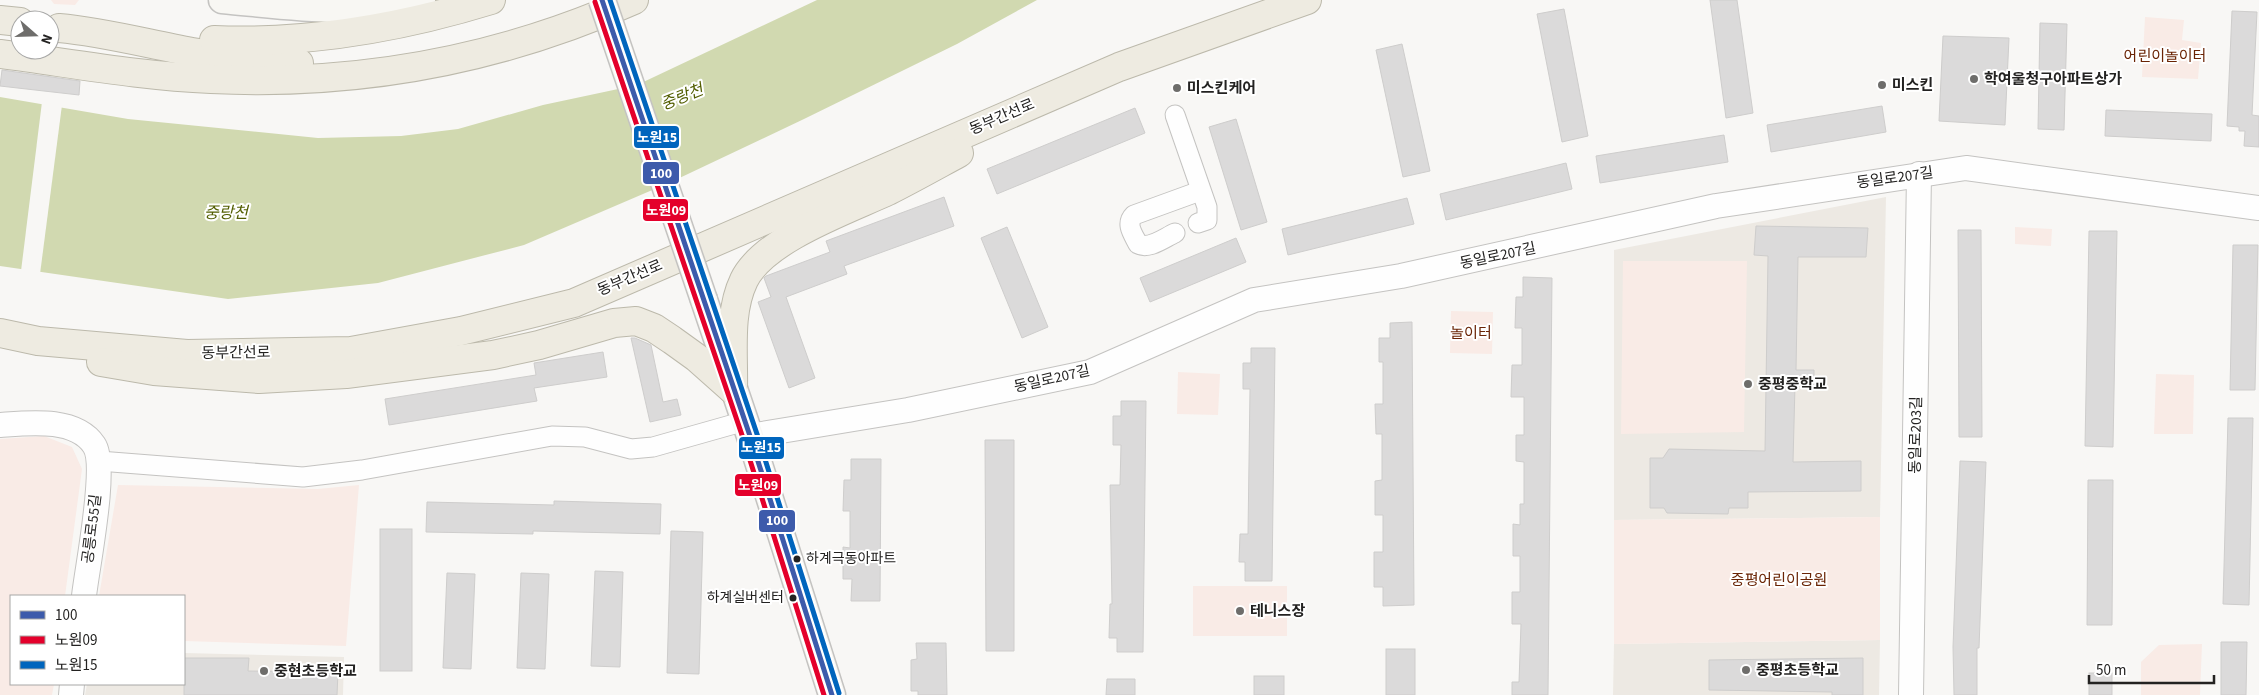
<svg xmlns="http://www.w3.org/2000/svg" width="2259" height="695" font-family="'Source Sans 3','Noto Sans KR',sans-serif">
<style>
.built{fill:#ede9e3}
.green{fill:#f9ebe6}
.water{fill:#d1d9b0}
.pier{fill:#f8f7f5}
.building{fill:#dbdada;stroke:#cecdcc}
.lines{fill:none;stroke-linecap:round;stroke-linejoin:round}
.minor-casing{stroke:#c4c3c1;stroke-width:21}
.tertiary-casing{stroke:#c4c3c1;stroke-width:26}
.secondary-casing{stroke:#c4c3c1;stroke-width:29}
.trunk-casing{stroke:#bcb9ab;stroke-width:30}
.minor{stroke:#fefefe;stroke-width:19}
.tertiary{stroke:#fefefe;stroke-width:24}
.secondary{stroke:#f8f7f3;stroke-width:26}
.trunk{stroke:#eeebe1;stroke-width:28}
.secondary-bridge-casing{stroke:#c4c3c1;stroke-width:29;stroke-linecap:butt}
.secondary-bridge{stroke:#f8f7f3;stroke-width:26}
.bus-1-casing{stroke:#fff;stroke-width:9}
.bus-2-casing{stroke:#fff;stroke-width:9}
.bus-3-casing{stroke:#fff;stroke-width:9}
.bus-1{stroke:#3d5bab;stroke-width:5}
.bus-2{stroke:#e4002b;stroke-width:5}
.bus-3{stroke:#0065bd;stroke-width:5}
.poi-dot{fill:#6e6d6b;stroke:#fff;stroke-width:2}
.bus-dot{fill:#232221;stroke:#fff;stroke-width:2}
.labels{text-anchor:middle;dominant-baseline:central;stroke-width:4;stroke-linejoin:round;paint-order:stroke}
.bus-label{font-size:14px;fill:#232221;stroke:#fff;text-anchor:start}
.park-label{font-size:15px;fill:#6a2405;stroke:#fff}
.poi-label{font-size:15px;font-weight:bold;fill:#232221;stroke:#fff;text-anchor:start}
.street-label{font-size:15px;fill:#232221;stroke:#fff}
.water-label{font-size:16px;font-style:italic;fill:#525e00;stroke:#fff}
.line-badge{stroke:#fff;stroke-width:2}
.badge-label{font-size:14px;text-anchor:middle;font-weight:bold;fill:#fff}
</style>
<rect width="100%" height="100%" fill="#f8f7f5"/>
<!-- built -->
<g class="built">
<path d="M1886,197L1880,517L1614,520V250Z"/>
<path d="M1880,640L1879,695H1613L1614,644Z"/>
<path d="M184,653L344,657L343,695H85L87,684H184Z"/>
</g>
<!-- green -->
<g class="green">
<path d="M51,0H79L75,5L54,4Z"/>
<path d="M2145,17L2184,20L2182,40L2201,43L2198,79L2142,77Z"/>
<path d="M2015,227L2052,229L2051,246L2015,244Z"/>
<path d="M1623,261H1747L1744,432L1621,434Z"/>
<path d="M1451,311L1493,312L1492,354L1450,353Z"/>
<path d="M1178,372L1220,374L1218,415L1177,414Z"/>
<path d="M2156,374L2194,375L2193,434H2154Z"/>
<path d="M44,436L72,447L82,469L65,596H11V684H54L52,695H0V439Z"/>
<path d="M118,485L318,489L359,485L346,646L184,641V596H99Z"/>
<path d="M1880,517V640L1614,644V520Z"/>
<rect x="1193" y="586" width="94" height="50"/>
<path d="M2202,644L2200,695H2141V662L2159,645Z"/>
</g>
<!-- water -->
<path class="water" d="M817,0H1037L957,44L804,119L671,182L524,245L378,283L228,299L0,266V97L128,119L318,138L401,136L458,129L543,105L637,85Z"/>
<!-- pier -->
<path class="pier" d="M42,102L62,105L40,274L21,271Z"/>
<!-- building -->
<g class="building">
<path d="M1710,0H1737L1753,113L1726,118Z"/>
<path d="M1564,9L1588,136L1562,142L1537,14Z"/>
<path d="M2232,11L2257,12L2252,115L2259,116V147L2244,146L2245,131H2239V127L2227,126Z"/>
<path d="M2040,23L2067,24L2064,130L2038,129Z"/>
<path d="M1943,36L2009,38L2005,125L1939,121Z"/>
<path d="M1402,44L1430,171L1403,177L1376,50Z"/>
<path d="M2,70L80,81L79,95L0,86Z"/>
<path d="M1882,106L1886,132L1771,152L1767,125Z"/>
<path d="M1135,108L1145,133L997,194L987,169Z"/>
<path d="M2106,110L2212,114L2211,141L2105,136Z"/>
<path d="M1236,119L1267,222L1241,230L1209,127Z"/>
<path d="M1724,135L1728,162L1600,183L1596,156Z"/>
<path d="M1566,163L1572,189L1446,220L1440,194Z"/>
<path d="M944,197L954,226L844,266L847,274L786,297L815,378L789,388L758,302L771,297L764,278L766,276L830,252L826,241Z"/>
<path d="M1407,198L1414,224L1288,255L1282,229Z"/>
<path d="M1756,226L1868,228L1866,257H1798L1796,370H1814V385H1795L1793,462L1861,461V491L1748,492V508H1729L1728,514L1667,513L1664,508H1650V458H1663L1669,449L1765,451L1768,256L1754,255Z"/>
<path d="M1007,227L1048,327L1022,338L981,238Z"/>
<path d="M1958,230H1981L1982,437H1959Z"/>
<path d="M2089,231H2117L2113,447L2085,446Z"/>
<path d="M1236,238L1246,262L1150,302L1140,278Z"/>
<path d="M2233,245H2258L2255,390H2230Z"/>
<path d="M1523,277L1552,278L1548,695H1512V682H1519L1521,624H1512V592H1520V556H1513V524L1520,525V504H1524V462L1516,461V435H1524V397H1511L1512,365H1522V328H1515L1516,297H1523Z"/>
<path d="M1412,322L1414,605L1383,606V587H1374V552H1383V515H1375V481L1382,480V434H1376L1375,404H1383V362H1379V338H1390V323Z"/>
<path d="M631,338H635L651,345L663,402L677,399L681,415L650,422Z"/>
<path d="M1251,348H1275L1272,581H1245V562H1239L1240,534H1248L1250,389H1243V363H1251Z"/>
<path d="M603,352L607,377L534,388L537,401L389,425L385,399L536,375L534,363Z"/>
<path d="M1121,401H1146L1143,652H1117V638H1109L1110,604H1112L1110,485H1120L1121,445H1113V416H1121Z"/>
<path d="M2228,418H2253L2249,605L2223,604Z"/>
<path d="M985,440H1014V651H986Z"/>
<path d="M851,459H881L880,601H851L852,579H843V547L850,548V511H843L844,480H851Z"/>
<path d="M1960,461L1986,462L1979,648H1977V695H1954L1953,647Z"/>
<path d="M2088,480H2113L2112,625H2087Z"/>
<path d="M554,501L661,504L660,534L533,531V534L426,532L427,502L554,505Z"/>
<rect x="380" y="529" width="32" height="142"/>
<path d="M671,531L703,532L699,674L667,673Z"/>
<path d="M595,571L623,572L620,667L591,666Z"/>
<path d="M447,573L475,574L471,669L443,668Z"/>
<path d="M521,573L549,574L545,669L517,668Z"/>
<path d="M2221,642H2247L2246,695H2221Z"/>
<path d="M916,643H946L947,695H918V691H911V660L917,659Z"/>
<rect x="1386" y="649" width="29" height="46"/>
<path d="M184,658H249L248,671L338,672L337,695H184Z"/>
<path d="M1863,658V695H1832V692L1709,690V660Z"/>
<rect x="2089" y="673" width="23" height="22"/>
<rect x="1254" y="676" width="30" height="19"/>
<path d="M1107,679H1135V695H1106Z"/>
</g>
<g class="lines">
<!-- minor casing -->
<g class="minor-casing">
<g id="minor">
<path d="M1175,115L1207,207V220L1198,223"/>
<path d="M1175,233C1164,238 1149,250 1138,244C1133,234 1125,224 1134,215L1200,191"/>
<path d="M99,461L303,477L362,470L552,436L585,437L631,449L653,447L745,421"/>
</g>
</g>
<!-- tertiary casing -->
<g class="tertiary-casing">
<g id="tertiary">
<path d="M0,425C28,423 75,417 94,445C108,465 87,568 84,596"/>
<path d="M750,436L908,410L1090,372L1254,300L1401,276L1716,206L1966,168L2259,208"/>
<path d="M71,695L72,684"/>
<path d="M1911,695L1919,174"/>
</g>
</g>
<!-- secondary casing -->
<g class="secondary-casing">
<g id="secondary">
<path d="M222,0C288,6 357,17 422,0"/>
<path d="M704,300L750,436L832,695"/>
</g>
</g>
<!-- trunk casing -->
<g class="trunk-casing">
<g id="trunk">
<path d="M0,20L20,22"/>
<path d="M59,28C104,32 148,44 192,52C227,58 263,62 299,63"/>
<path d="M214,40C309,44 400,28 491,0"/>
<path d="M0,54C70,63 140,76 211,79C357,86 500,60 634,0"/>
<path d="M0,333L38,341L187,354L351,351L461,331L574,303L1119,67L1307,0"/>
<path d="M101,362L154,371L259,379L346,374L493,355L539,345L614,323L636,321L654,328L672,340L697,358L733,390"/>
<path d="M733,390C734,354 728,313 744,280C764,239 847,210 888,191C912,179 935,166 959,153"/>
</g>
</g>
<!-- minor -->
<use href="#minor" class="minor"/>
<!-- tertiary -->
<use href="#tertiary" class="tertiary"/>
<!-- secondary -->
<use href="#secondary" class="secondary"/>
<!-- trunk -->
<use href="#trunk" class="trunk"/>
<!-- secondary-bridge casing -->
<g class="secondary-bridge-casing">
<path id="secondary-bridge" d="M602,0L704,300"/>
</g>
<!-- secondary-bridge -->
<use href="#secondary-bridge" class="secondary-bridge"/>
<!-- bus-1 casing -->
<g class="bus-1-casing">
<path id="bus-1" d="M602,0L750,436L832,695"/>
</g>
<!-- bus-2 casing -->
<g class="bus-2-casing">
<path id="bus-2" d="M595,2L743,438L824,695"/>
</g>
<!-- bus-3 casing -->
<g class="bus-3-casing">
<path id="bus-3" d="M610,0L757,434L839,693"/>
</g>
<!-- bus-1 -->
<use href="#bus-1" class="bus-1"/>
<!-- bus-2 -->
<use href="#bus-2" class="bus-2"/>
<!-- bus-3 -->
<use href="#bus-3" class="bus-3"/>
</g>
<!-- markers -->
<g class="poi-dot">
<circle cx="1974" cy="79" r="5"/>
<circle cx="1882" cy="85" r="5"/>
<circle cx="1177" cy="88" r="5"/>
<circle cx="1748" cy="384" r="5"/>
<circle cx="1240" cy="611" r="5"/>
<circle cx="1746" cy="670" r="5"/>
<circle cx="264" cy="671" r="5"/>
</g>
<g class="bus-dot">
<circle cx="797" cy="559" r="4.5"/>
<circle cx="793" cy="598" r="4.5"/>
</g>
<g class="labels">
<!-- bus labels -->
<g class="bus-label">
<text x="806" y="559">하계극동아파트</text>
<text x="784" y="598" text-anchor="end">하계실버센터</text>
</g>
<!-- park labels -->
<g class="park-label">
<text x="2165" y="56">어린이놀이터</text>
<text x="1471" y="333">놀이터</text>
<text x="1779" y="580">중평어린이공원</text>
</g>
<!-- poi labels -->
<g class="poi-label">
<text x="1984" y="79">학여울청구아파트상가</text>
<text x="1892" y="85">미스킨</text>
<text x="1187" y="88">미스킨케어</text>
<text x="1758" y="384">중평중학교</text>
<text x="1250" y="611">테니스장</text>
<text x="1756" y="670">중평초등학교</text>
<text x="274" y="671">중현초등학교</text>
</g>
<!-- street labels -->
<g class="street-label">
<text transform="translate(1002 117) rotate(-23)">동부간선로</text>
<text transform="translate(1895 178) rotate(-8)">동일로207길</text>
<text transform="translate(1498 256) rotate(-12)">동일로207길</text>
<text transform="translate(630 278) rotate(-23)">동부간선로</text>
<text transform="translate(236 353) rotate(-1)">동부간선로</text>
<text transform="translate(1052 379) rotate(-13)">동일로207길</text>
<text transform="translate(1916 435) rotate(-89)">동일로203길</text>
<text transform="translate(92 529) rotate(-83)">공릉로55길</text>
</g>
<!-- water labels -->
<g class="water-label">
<text transform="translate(682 97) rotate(-22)">중랑천</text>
<text x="226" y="213">중랑천</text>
</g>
</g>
<g class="line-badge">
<rect x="633" y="125" width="47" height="24" rx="5" fill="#0065bd"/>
<rect x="642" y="161" width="38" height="24" rx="5" fill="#3d5bab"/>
<rect x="642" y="198" width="47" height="24" rx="5" fill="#e4002b"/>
<rect x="738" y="436" width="47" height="24" rx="5" fill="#0065bd"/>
<rect x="734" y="473" width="48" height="24" rx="5" fill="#e4002b"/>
<rect x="758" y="509" width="38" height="24" rx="5" fill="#3d5bab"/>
</g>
<g class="badge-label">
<text x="657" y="142">노원15</text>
<text x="661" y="178">100</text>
<text x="666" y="215">노원09</text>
<text x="761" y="452">노원15</text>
<text x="758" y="490">노원09</text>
<text x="777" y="525">100</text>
</g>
<!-- legend -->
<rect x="10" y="595" width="175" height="90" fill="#ffffff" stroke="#a7a7a6"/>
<rect x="20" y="611" width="25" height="8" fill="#3d5bab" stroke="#a7a7a6"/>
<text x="55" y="620" font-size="15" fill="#232221">100</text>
<rect x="20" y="636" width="25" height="8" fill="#e4002b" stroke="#a7a7a6"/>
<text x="55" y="645" font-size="15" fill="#232221">노원09</text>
<rect x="20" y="661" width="25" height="8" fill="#0065bd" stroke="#a7a7a6"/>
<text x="55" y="670" font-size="15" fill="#232221">노원15</text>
<!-- north arrow -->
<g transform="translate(35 35) rotate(110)"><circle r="24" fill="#ffffff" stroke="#a7a7a6"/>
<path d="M0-4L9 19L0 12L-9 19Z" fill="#6e6d6b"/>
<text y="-8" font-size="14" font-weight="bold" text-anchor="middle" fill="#232221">N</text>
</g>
<!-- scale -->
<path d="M2089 675v8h125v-8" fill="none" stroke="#232221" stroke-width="2.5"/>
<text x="2096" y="675" font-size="15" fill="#232221" stroke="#ffffff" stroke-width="4" paint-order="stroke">50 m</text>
</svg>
